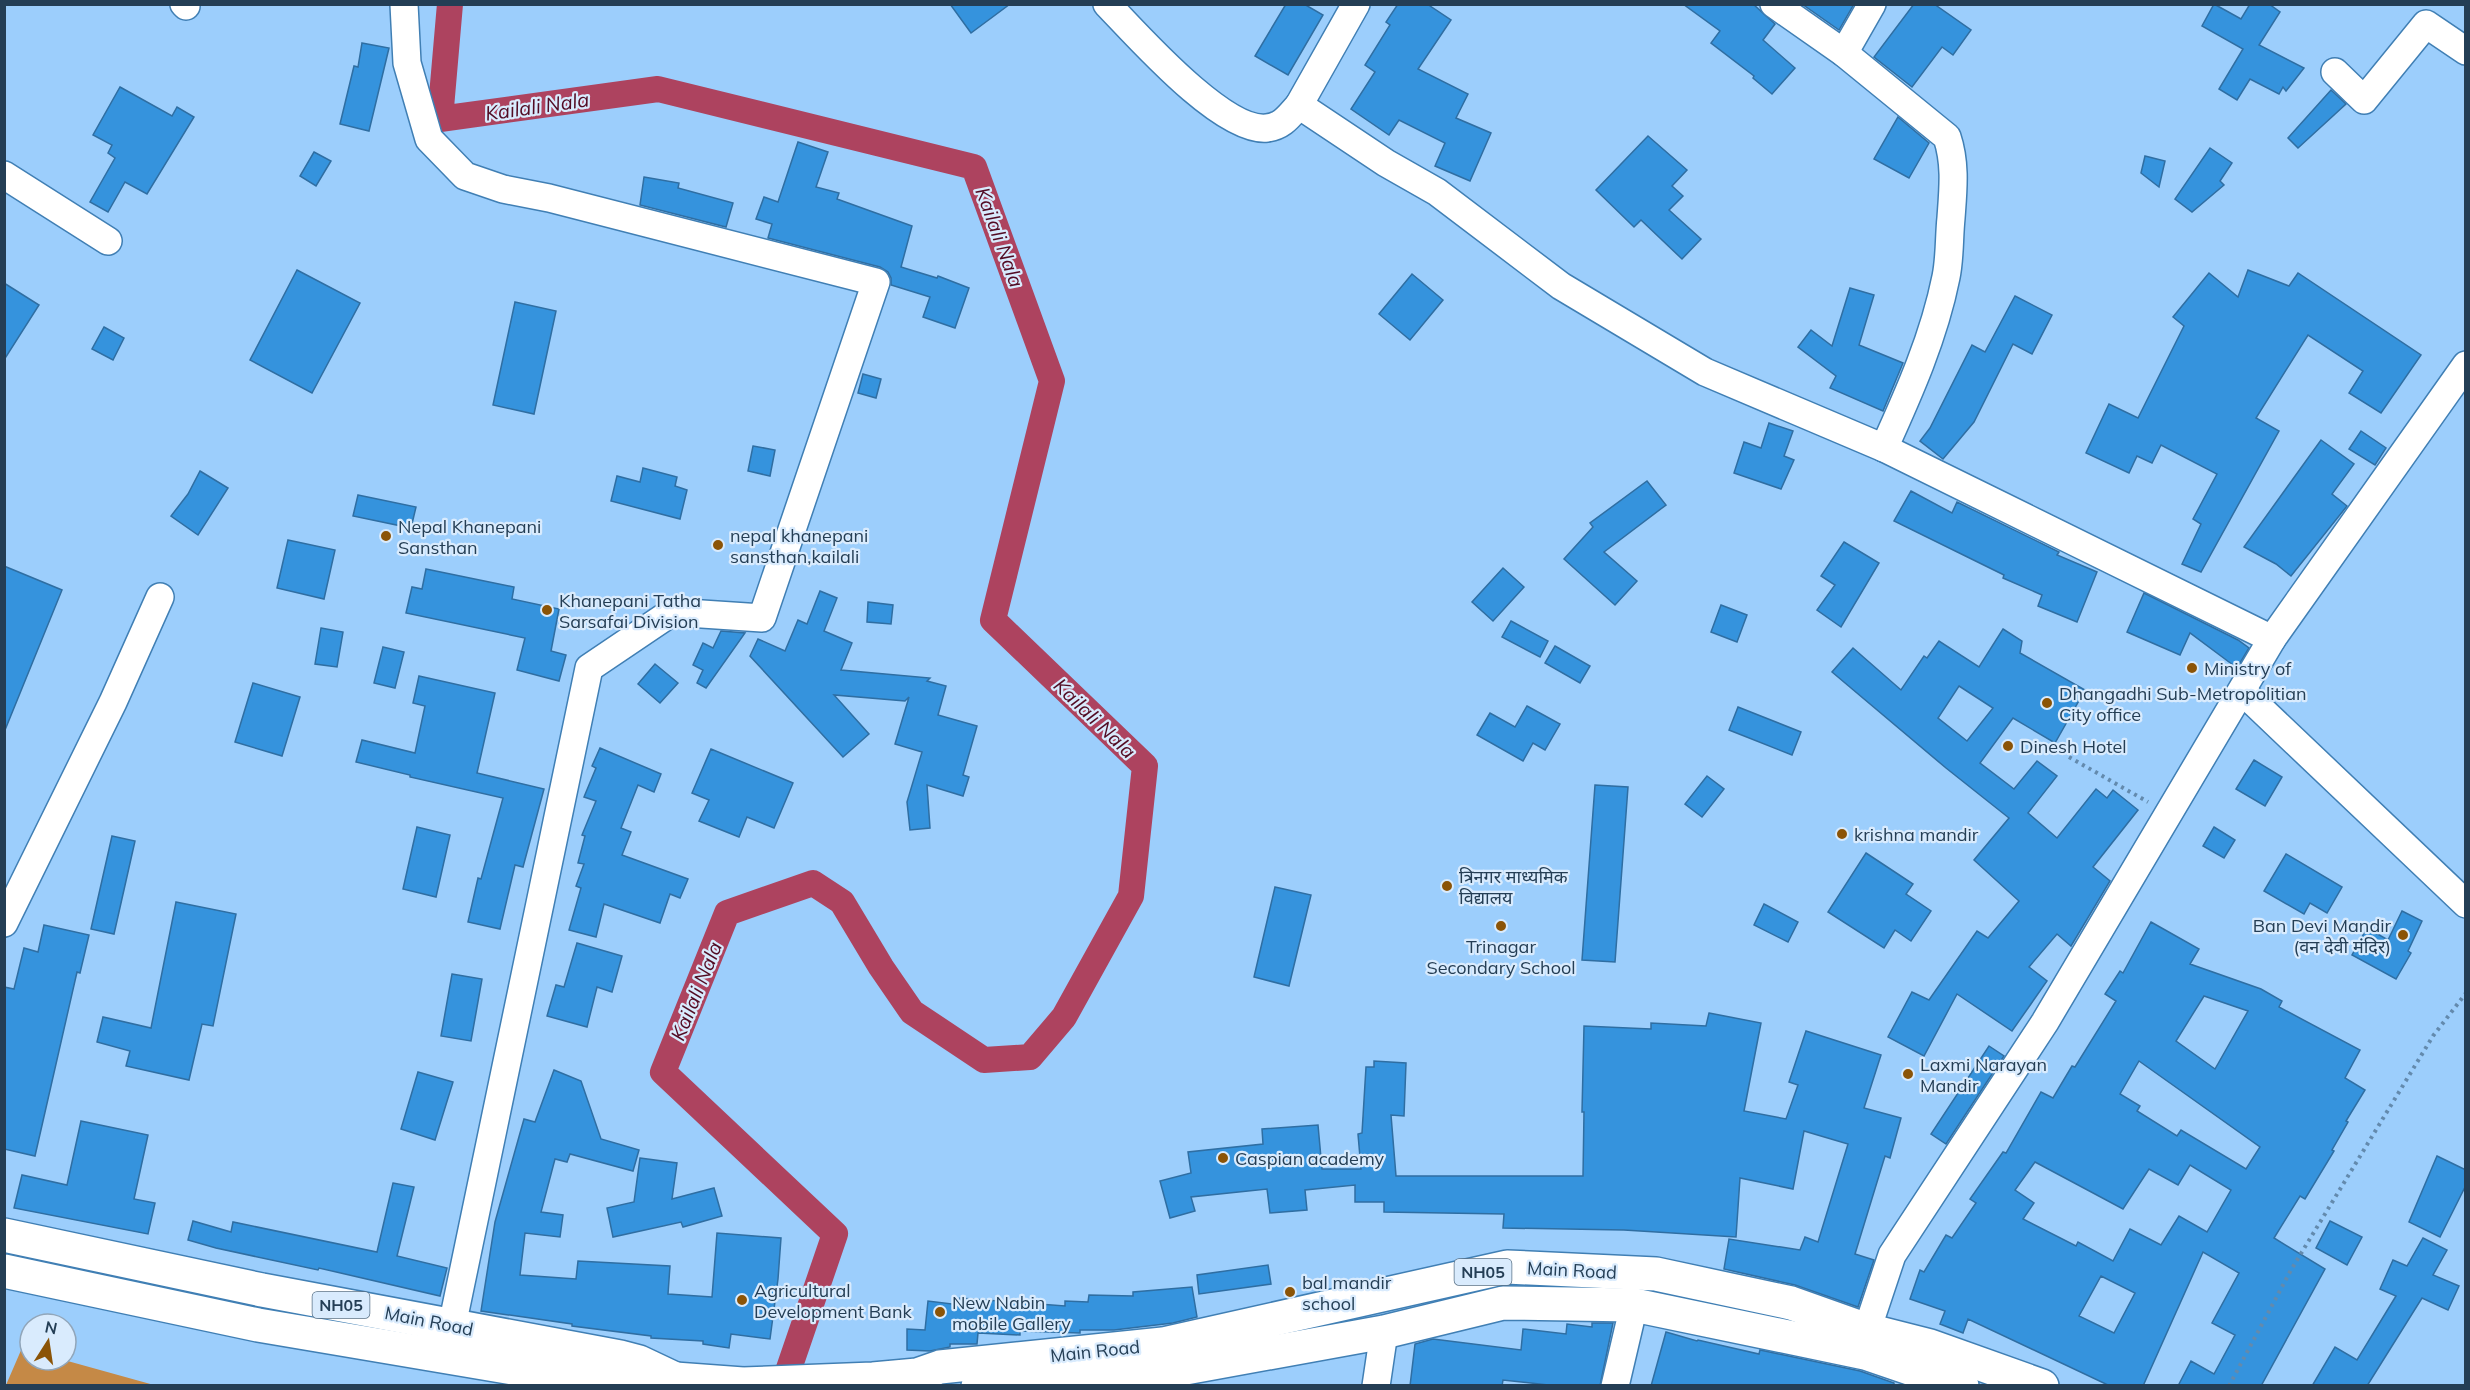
<svg xmlns="http://www.w3.org/2000/svg" width="2470" height="1390" font-family="Mulish,'Noto Sans Devanagari',sans-serif">
<style>
.green{fill:#c58946}
.lines{fill:none;stroke-linecap:round;stroke-linejoin:round}
.canal{stroke:#ad435f;stroke-width:26}
.building{fill:#3593dd;stroke:#2f6ea2;stroke-width:1.5;fill-rule:evenodd}
.minor-casing{stroke:#407fb4;stroke-width:30}
.primary-casing{stroke:#407fb4;stroke-width:36}
.path{stroke:#638aad;stroke-width:4;stroke-dasharray:3 4.5;stroke-linecap:butt}
.minor{stroke:#fff;stroke-width:27}
.primary{stroke:#fff;stroke-width:33}
.poi-dot{fill:#8b5407;stroke:#d9ebfd;stroke-width:2}
.labels{text-anchor:middle;dominant-baseline:central;stroke-width:4.5;stroke-linejoin:round;paint-order:stroke}
.shield{fill:#d9ebfd;stroke:#5a7287;stroke-width:1.5}
.shield-label{font-size:16px;font-weight:bold;fill:#243e55}
.poi-label{font-size:18px;fill:#243e55;stroke:#d9ebfd;text-anchor:start}
.street-label{font-size:18px;fill:#243e55;stroke:#d9ebfd}
.water-label{font-size:20px;font-style:italic;fill:#520b23;stroke:#d9ebfd}
</style>
<rect width="100%" height="100%" fill="#9ccefc"/>
<!-- green -->
<path class="green" d="M22,1348L30,1350V1360H64L154,1385H6Z"/>
<g class="lines">
<!-- canal -->
<path class="canal" d="M450,4L440,119L658,89L974,167L1052,381L993,620L1145,766L1131,896L1064,1017L1030,1057L984,1060L912,1012L881,967L842,902L813,883L727,913L663,1072L835,1234L783,1386"/>
</g>
<!-- building -->
<g class="building">
<path d="M950,4H1010L971,33Z"/>
<path d="M1286,4H1304L1323,15L1288,75L1255,56Z"/>
<path d="M1398,4H1427L1451,20L1418,69L1468,94L1456,118L1491,133L1470,181L1435,166L1445,143L1399,120L1389,135L1351,109L1375,72L1365,65L1390,25L1386,22Z"/>
<path d="M1683,4H1753L1775,24L1763,40L1795,68L1772,94L1753,78L1754,76L1711,43L1720,31Z"/>
<path d="M1802,4H1854L1839,30Z"/>
<path d="M1914,4H1934L1971,30L1953,55L1942,47L1912,87L1874,57Z"/>
<path d="M2214,4L2241,19L2250,4H2269L2280,12L2259,45L2304,68L2286,91L2283,87L2279,94L2250,79L2237,100L2219,89L2243,49L2202,26Z"/>
<path d="M362,43L389,48L369,131L340,124L354,66L358,67Z"/>
<path d="M120,87L172,116L177,107L194,117L147,194L125,182L108,212L90,202L115,158L108,153L112,145L93,135Z"/>
<path d="M2331,90L2346,104L2298,148L2288,138Z"/>
<path d="M1898,117L1929,143L1909,178L1874,159Z"/>
<path d="M1648,136L1687,170L1672,186L1683,196L1669,210L1701,239L1682,259L1641,220L1634,227L1596,190Z"/>
<path d="M798,142L828,152L816,187L839,193L837,199L912,226L901,267L937,278L938,276L969,288L955,328L923,317L930,297L891,285V278L888,272L880,267L768,238L772,224L756,219L764,197L778,202Z"/>
<path d="M2210,148L2232,163L2220,181L2224,185L2192,212L2175,199Z"/>
<path d="M314,152L331,161L316,186L300,176Z"/>
<path d="M2145,156L2165,161L2159,187L2141,173Z"/>
<path d="M644,177L679,183L678,188L733,203L726,227L640,205Z"/>
<path d="M297,270L360,303L312,393L250,360Z"/>
<path d="M2248,270L2289,286L2298,273L2421,355L2381,413L2349,393L2363,371L2308,335L2256,418L2279,431L2201,572L2182,564L2201,524L2193,519L2217,474L2161,445L2152,463L2137,456L2129,473L2086,453L2109,404L2138,418L2184,326L2173,317L2209,273L2238,297Z"/>
<path d="M1412,274L1443,300L1410,340L1379,314Z"/>
<path d="M4,283L39,305L4,360Z"/>
<path d="M1850,288L1874,295L1859,345L1903,363L1883,411L1830,388L1836,376L1798,347L1811,330L1832,346Z"/>
<path d="M2015,296L2052,315L2032,354L2013,344L1974,422L1943,459L1920,441L1930,428L1972,345L1985,352Z"/>
<path d="M515,302L556,311L534,414L493,405Z"/>
<path d="M104,327L124,338L113,360L92,349Z"/>
<path d="M863,374L881,379L876,398L858,393Z"/>
<path d="M1769,423L1793,431L1784,456L1794,460L1781,489L1734,473L1744,442L1761,448Z"/>
<path d="M2361,431L2386,448L2375,465L2349,449Z"/>
<path d="M2321,440L2354,464L2332,494L2347,506L2291,576L2276,564L2244,547Z"/>
<path d="M753,446L775,450L770,476L748,471Z"/>
<path d="M643,468L677,477L675,486L687,490L680,519L611,501L617,476L640,482Z"/>
<path d="M200,471L228,488L198,535L171,516L188,494Z"/>
<path d="M1647,481L1666,505L1604,552L1637,581L1615,605L1564,559L1593,527L1590,523Z"/>
<path d="M1911,491L1952,513L1957,502L2059,552L2057,555L2097,572L2077,622L2038,606L2042,595L2003,578L2004,575L1894,521Z"/>
<path d="M358,495L416,507L411,528L353,516Z"/>
<path d="M288,540L335,550L324,599L277,588Z"/>
<path d="M1844,542L1879,563L1841,627L1817,610L1835,585L1821,576Z"/>
<path d="M4,566L62,590L5,730H4Z"/>
<path d="M1503,568L1524,587L1493,621L1472,602Z"/>
<path d="M426,569L514,587L512,599L559,609L551,651L566,655L559,681L517,670L525,638L406,613L412,587L422,589Z"/>
<path d="M820,591L837,598L824,631L852,643L841,670L930,678L927,681L946,686L938,715L977,726L963,775L969,777L963,796L927,785L930,828L910,830L907,802L922,752L895,744L909,697L905,701L834,695L869,734L843,757L750,656L758,639L785,651L798,620L807,624Z"/>
<path d="M2144,593L2238,640L2249,648L2237,668L2190,633L2180,655L2127,632Z"/>
<path d="M868,602L893,605L891,624L867,622Z"/>
<path d="M1721,605L1747,615L1737,642L1711,632Z"/>
<path d="M1511,621L1548,641L1540,657L1502,637Z"/>
<path d="M321,628L343,632L337,667L315,664Z"/>
<path d="M2003,629L2022,641L2020,653L2085,690L2055,743L2013,718L1980,763L2014,789L2037,761L2057,776L2028,813L2057,838L2096,789L2107,798L2113,790L2138,810L2093,867L2110,881L2071,946L2057,934L2029,967L2047,981L2012,1031L1957,994L1924,1056L1888,1037L1912,992L1929,1000L1977,931L1988,938L2019,901L1974,860L2009,818L1946,768L1832,672L1853,648L1901,690L1924,656L1927,658L1939,641L1979,667ZM1959,686L1993,708L1967,741L1938,718Z"/>
<path d="M721,631L745,633L706,688L697,683L703,670L693,665L703,643L713,648Z"/>
<path d="M1555,646L1590,666L1580,683L1545,663Z"/>
<path d="M383,647L404,652L395,688L374,683Z"/>
<path d="M655,664L678,683L660,703L638,684Z"/>
<path d="M419,676L495,693L477,773L544,789L523,867L515,865L500,929L468,922L478,878L481,879L503,798L410,777V775L356,762L362,740L415,753L425,706L413,703Z"/>
<path d="M253,683L300,697L282,756L235,742Z"/>
<path d="M1527,706L1560,724L1545,750L1533,743L1523,761L1477,735L1490,713L1515,727Z"/>
<path d="M1738,707L1801,732L1792,755L1729,730Z"/>
<path d="M600,748L661,774L654,792L638,785L621,828L631,832L622,855L688,879L680,898L670,894L660,923L604,904L596,937L569,930L581,888L576,886L584,864L578,863L585,836L582,835L596,801L584,797L596,768L592,766Z"/>
<path d="M711,749L793,783L774,828L747,817L739,837L699,821L709,800L692,793Z"/>
<path d="M2254,760L2282,777L2265,806L2236,789Z"/>
<path d="M1707,776L1724,789L1702,817L1685,804Z"/>
<path d="M1595,785L1628,787L1615,962L1582,960Z"/>
<path d="M417,827L450,835L436,897L403,889Z"/>
<path d="M2214,827L2235,840L2224,858L2203,846Z"/>
<path d="M112,836L135,841L114,934L91,929Z"/>
<path d="M1866,853L1913,884L1906,894L1931,911L1911,941L1895,930L1884,948L1828,912Z"/>
<path d="M2286,854L2342,887L2327,913L2310,903L2304,914L2264,891Z"/>
<path d="M1275,887L1311,895L1289,986L1254,977Z"/>
<path d="M176,902L236,914L213,1026L202,1024L189,1080L126,1066L130,1051L97,1042L103,1017L151,1028Z"/>
<path d="M1764,904L1798,922L1788,942L1754,925Z"/>
<path d="M2402,911L2422,921L2408,951L2411,953L2396,979L2352,955L2367,928L2388,940Z"/>
<path d="M2151,922L2199,949L2190,964L2261,989L2282,1001L2279,1007L2360,1050L2345,1078L2365,1090L2346,1121L2348,1122L2332,1150L2334,1151L2305,1199L2300,1196L2274,1238L2325,1269L2261,1386H2178L2191,1361L2214,1374L2235,1335L2212,1323L2239,1273L2203,1252L2143,1386H2110L1968,1319L1963,1333L1940,1324L1945,1311L1910,1299L1920,1270L1924,1272L1946,1235L1952,1238L1976,1203L1970,1199L2003,1152L2006,1153L2041,1092L2053,1098L2072,1066L2075,1067L2116,1001L2105,994L2120,971L2123,973ZM2204,996L2248,1011L2215,1069L2176,1041ZM2139,1061L2260,1147L2246,1169L2181,1130L2177,1136L2137,1111L2140,1106L2120,1094ZM2035,1162L2123,1209L2149,1169L2178,1185L2190,1165L2231,1190L2207,1232L2179,1216L2161,1245L2130,1229L2113,1261L2078,1242L2076,1246L2023,1219L2034,1203L2015,1190ZM2101,1276L2135,1293L2114,1333L2079,1316Z"/>
<path d="M44,925L89,935L80,973L77,972L35,1156L4,1149V987L14,989L24,948L38,952Z"/>
<path d="M577,943L622,956L612,992L597,987L587,1027L547,1016L556,985L564,987Z"/>
<path d="M452,974L482,979L471,1041L441,1036Z"/>
<path d="M1709,1013L1761,1023L1744,1111L1786,1119L1798,1085L1789,1082L1806,1031L1881,1055L1864,1108L1901,1118L1890,1158L1885,1156L1855,1254L1874,1260L1858,1307L1795,1285L1724,1269L1729,1239L1800,1250L1805,1237L1818,1242L1848,1144L1804,1131L1793,1189L1740,1178L1736,1237L1624,1230L1503,1228L1504,1214L1384,1212V1202H1355V1185L1305,1190L1307,1210L1270,1213L1267,1189L1191,1197L1195,1211L1170,1218L1160,1181L1191,1173L1188,1152L1263,1144L1262,1129L1318,1125L1322,1169H1361L1358,1134L1362,1133L1366,1067H1374V1061L1406,1063L1404,1116L1391,1115L1396,1176H1583L1584,1112H1582L1584,1026L1651,1029V1023L1706,1026Z"/>
<path d="M1989,1046L2004,1056L1946,1144L1931,1134Z"/>
<path d="M554,1070L581,1081L601,1139L639,1150L633,1171L570,1154L567,1162L555,1159L541,1212L563,1215L560,1237L525,1233L520,1275L576,1279L578,1261L670,1266L668,1294L712,1297L717,1233L781,1238L778,1279L770,1339L731,1334L729,1348L703,1344V1341L651,1338V1336L572,1326V1324L481,1311L495,1222L524,1119L535,1122Z"/>
<path d="M418,1072L453,1082L435,1140L401,1129Z"/>
<path d="M81,1121L148,1135L134,1199L155,1203L148,1234L14,1208L22,1175L67,1185Z"/>
<path d="M2437,1156L2466,1170V1185L2440,1237L2409,1222Z"/>
<path d="M640,1158L677,1163L672,1199L714,1188L722,1216L683,1227L681,1222L613,1237L607,1208L634,1202Z"/>
<path d="M393,1183L414,1187L397,1256L447,1268L440,1296L319,1268L318,1270L216,1248L188,1240L193,1221L231,1232L233,1222L377,1252Z"/>
<path d="M2330,1221L2362,1237L2347,1265L2316,1248Z"/>
<path d="M2423,1238L2447,1250L2433,1275L2459,1286L2448,1310L2422,1298L2367,1386H2312L2335,1347L2357,1360L2396,1296L2380,1289L2393,1260L2407,1266Z"/>
<path d="M1268,1265L1271,1284L1199,1294L1197,1275Z"/>
<path d="M1192,1287L1197,1317L1173,1323L1114,1330H1080V1333L1020,1331V1335L978,1333L977,1344H950V1347L930,1351L907,1350V1329L925,1330L928,1301L960,1305V1298L1065,1306V1301L1088,1302L1089,1295L1133,1296V1292Z"/>
<path d="M1592,1323H1613L1600,1386H1557L1503,1380L1502,1386H1410L1415,1344L1433,1339L1521,1350L1523,1329L1566,1334L1567,1324L1592,1327Z"/>
<path d="M1666,1332L1697,1341L1698,1340L1759,1354L1760,1350L1860,1371L1894,1383V1386H1651Z"/>
</g>
<g class="lines">
<!-- minor casing -->
<g class="minor-casing">
<g id="minor">
<path d="M184,4L186,6"/>
<path d="M404,4L407,63L429,139L465,176L503,189L549,198L876,282L762,618L672,612L589,668L452,1326"/>
<path d="M1107,4C1137,35 1223,133 1267,128C1283,126 1289,116 1299,105"/>
<path d="M1356,4L1299,105L1386,163L1437,192L1561,286L1705,372L1884,448L2272,639"/>
<path d="M1774,4L1844,53L1947,137C1956,164 1953,190 1951,218C1949,237 1950,258 1946,277C1934,337 1909,393 1884,448"/>
<path d="M1844,53L1872,4"/>
<path d="M2335,72L2364,100L2426,24L2466,51"/>
<path d="M4,175L108,241"/>
<path d="M2243,692L2466,904"/>
<path d="M4,923L113,702L160,597"/>
<path d="M1865,1349L1867,1330L1892,1255L2045,1022L2272,639L2466,365"/>
<path d="M1376,1386L1384,1332"/>
<path d="M1615,1386L1634,1305"/>
</g>
</g>
<!-- primary casing -->
<g class="primary-casing">
<g id="primary">
<path d="M4,1235L262,1290L620,1357L639,1362L675,1379"/>
<path d="M4,1271L258,1325L619,1386"/>
<path d="M645,1386L675,1379L743,1384L873,1379L917,1375L940,1367L1163,1344L1507,1267L1656,1274L1791,1303L1867,1330L1930,1346L2042,1386"/>
<path d="M978,1386L1125,1379L1384,1332L1503,1303L1634,1305L1865,1353L1962,1386"/>
</g>
</g>
<!-- path -->
<g class="path">
<path d="M2069,757L2148,802"/>
<path d="M2229,1386L2291,1270L2433,1036L2466,993"/>
</g>
<!-- minor -->
<use href="#minor" class="minor"/>
<!-- primary -->
<use href="#primary" class="primary"/>
</g>
<!-- markers -->
<g class="poi-dot">
<circle cx="386" cy="536" r="6"/>
<circle cx="718" cy="545" r="6"/>
<circle cx="547" cy="610" r="6"/>
<circle cx="2192" cy="668" r="6"/>
<circle cx="2047" cy="703" r="6"/>
<circle cx="2008" cy="746" r="6"/>
<circle cx="1842" cy="834" r="6"/>
<circle cx="1447" cy="886" r="6"/>
<circle cx="1501" cy="926" r="6"/>
<circle cx="2403" cy="935" r="6"/>
<circle cx="1908" cy="1074" r="6"/>
<circle cx="1223" cy="1158" r="6"/>
<circle cx="1290" cy="1292" r="6"/>
<circle cx="742" cy="1300" r="6"/>
<circle cx="940" cy="1312" r="6"/>
</g>
<g class="labels">
<!-- shield labels -->
<g class="shield">
<rect x="1454.5" y="1259" width="57" height="26" rx="4.5"/>
<rect x="312.5" y="1292" width="57" height="26" rx="4.5"/>
</g>
<g class="shield-label">
<text x="1483" y="1272">NH05</text>
<text x="341" y="1305">NH05</text>
</g>
<!-- poi labels -->
<g class="poi-label">
<text x="398" y="526">Nepal Khanepani<tspan x="398" dy="21">Sansthan</tspan></text>
<text x="730" y="535">nepal khanepani<tspan x="730" dy="21">sansthan,kailali</tspan></text>
<text x="559" y="600">Khanepani Tatha<tspan x="559" dy="21">Sarsafai Division</tspan></text>
<text x="2204" y="668">Ministry of</text>
<text x="2059" y="693">Dhangadhi Sub-Metropolitian<tspan x="2059" dy="21">City office</tspan></text>
<text x="2020" y="746">Dinesh Hotel</text>
<text x="1854" y="834">krishna mandir</text>
<text x="1459" y="876">त्रिनगर माध्यमिक<tspan x="1459" dy="21">विद्यालय</tspan></text>
<text x="2391" y="925" text-anchor="end">Ban Devi Mandir<tspan x="2391" dy="21">(वन देवी मंदिर)</tspan></text>
<text x="1501" y="946" text-anchor="middle">Trinagar<tspan x="1501" dy="21">Secondary School</tspan></text>
<text x="1920" y="1064">Laxmi Narayan<tspan x="1920" dy="21">Mandir</tspan></text>
<text x="1235" y="1158">Caspian academy</text>
<text x="1302" y="1282">bal mandir<tspan x="1302" dy="21">school</tspan></text>
<text x="754" y="1290">Agricultural<tspan x="754" dy="21">Development Bank</tspan></text>
<text x="952" y="1302">New Nabin<tspan x="952" dy="21">mobile Gallery</tspan></text>
</g>
<!-- street labels -->
<g class="street-label">
<text transform="translate(1572 1270) rotate(3)">Main Road</text>
<text transform="translate(429 1321) rotate(11)">Main Road</text>
<text transform="translate(1095 1351) rotate(-6)">Main Road</text>
</g>
<!-- water labels -->
<g class="water-label">
<text transform="translate(537 106) rotate(-8)">Kailali Nala</text>
<text transform="translate(1000 237) rotate(70)">Kailali Nala</text>
<text transform="translate(1095 718) rotate(44)">Kailali Nala</text>
<text transform="translate(696 991) rotate(-68)">Kailali Nala</text>
</g>
</g>
<!-- border -->
<rect width="2470" height="1390" fill="none" stroke="#243e55" stroke-width="12"/>
<!-- north arrow -->
<g transform="translate(48 1342) rotate(12)"><circle r="28" fill="#d9ebfd" stroke="#91a6ba" stroke-width="1.5"/>
<path d="M0-4.5L10 22L0 15L-10 22Z" fill="#8b5407"/>
<text y="-9" font-size="16" font-weight="bold" text-anchor="middle" fill="#243e55">N</text>
</g>
</svg>
